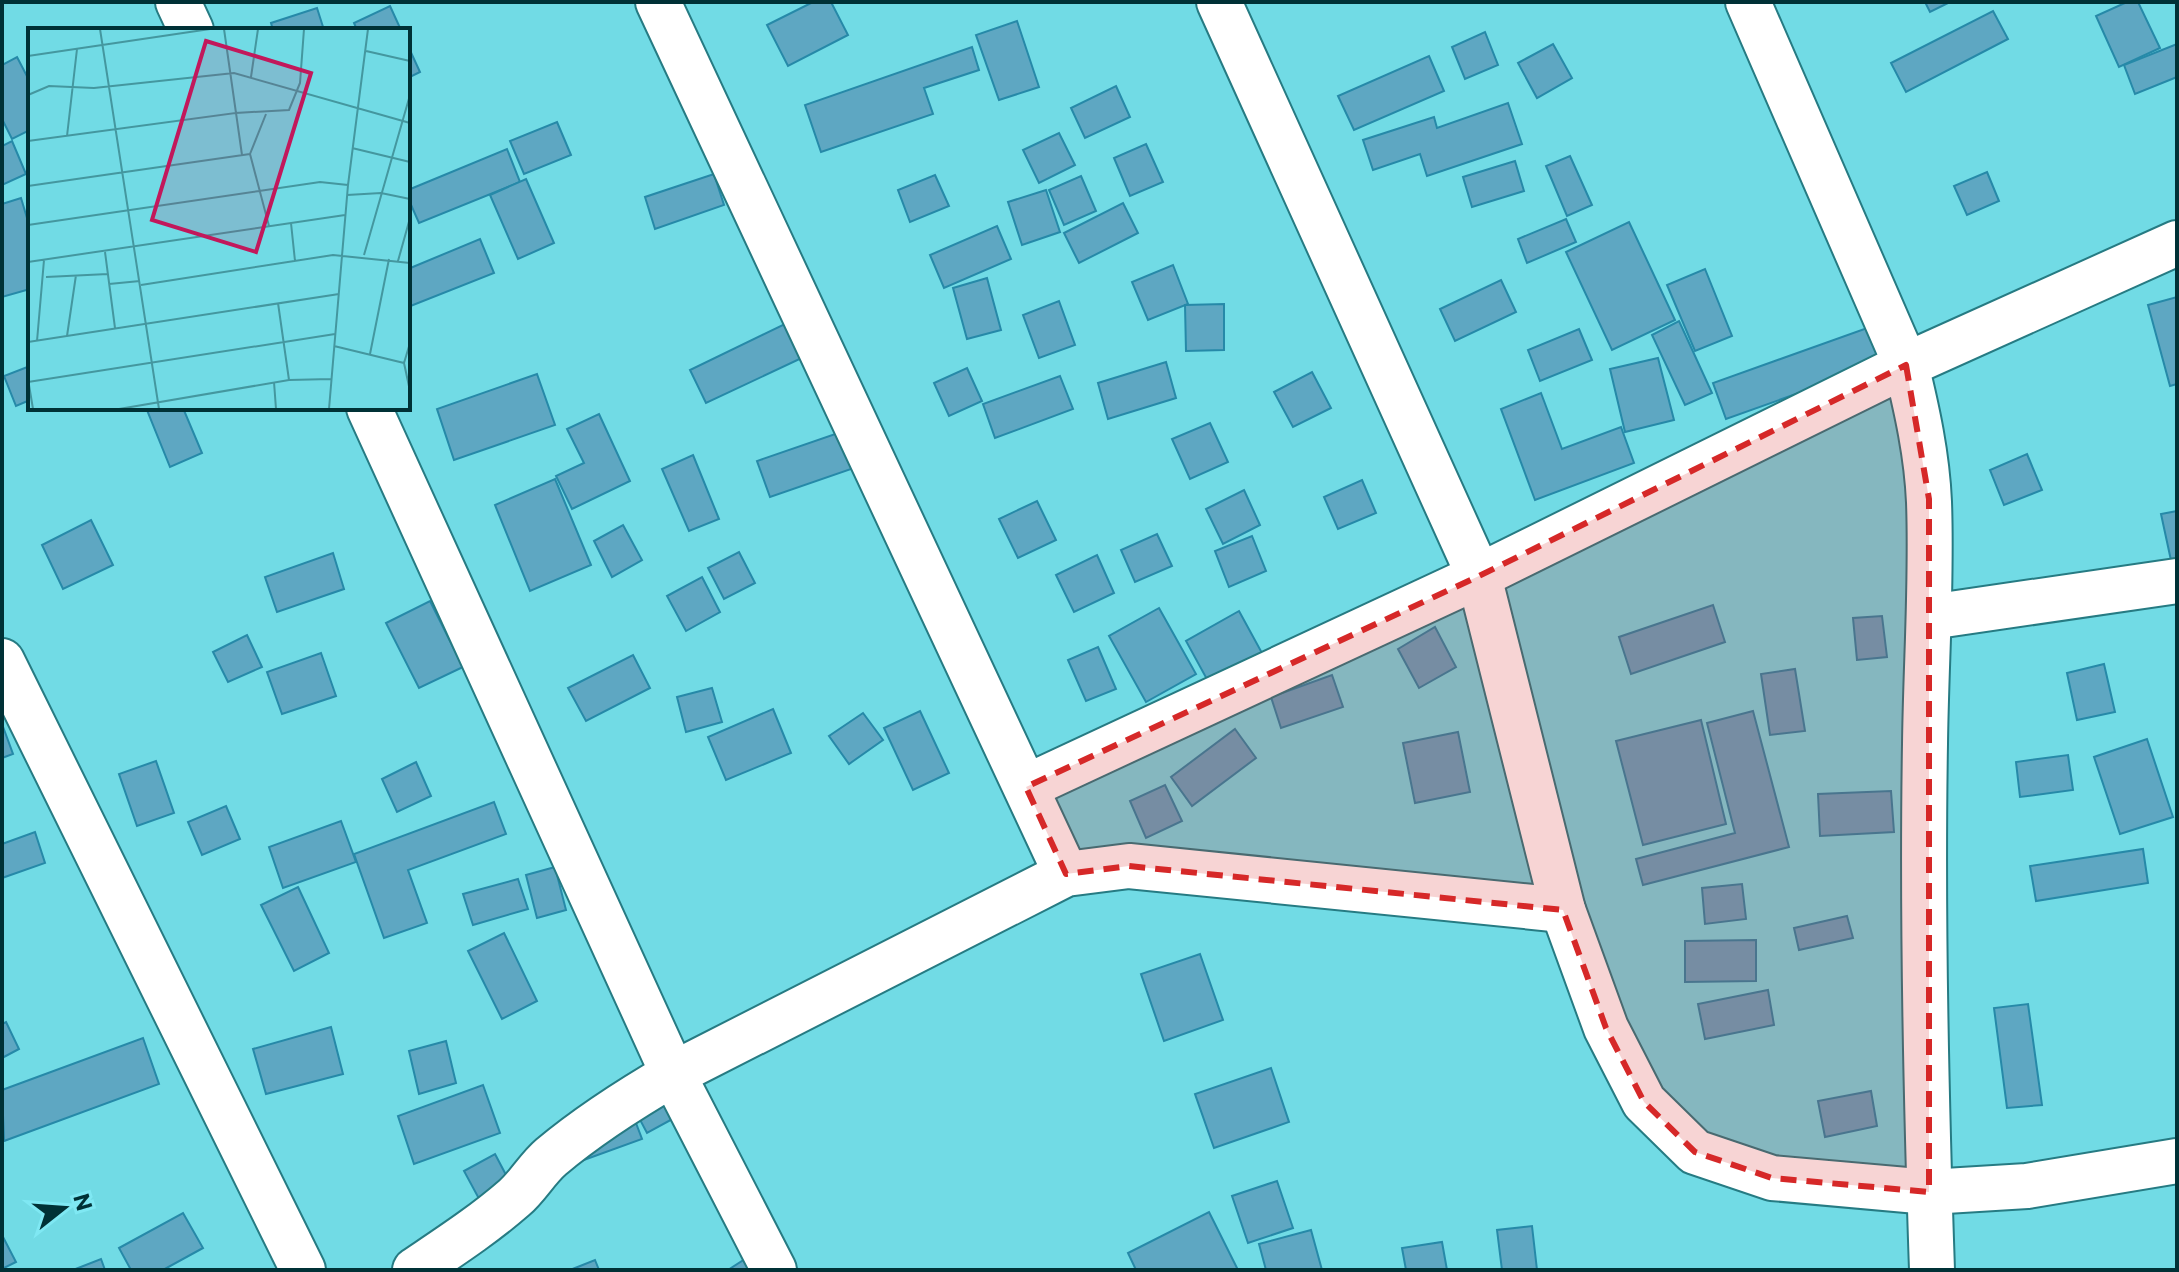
<svg xmlns="http://www.w3.org/2000/svg" width="2179" height="1272" font-family="Commissioner,sans-serif">
<style>
.building{fill:#5ea7c2;stroke:#2689a8;stroke-width:2}
.lines{fill:none;stroke-linecap:round;stroke-linejoin:round}
.street-casing{stroke:#267b83;stroke-width:48}
.street{stroke:#fff;stroke-width:44}
.marked{fill:#d62828;fill-opacity:0.2;stroke:#d62828;stroke-width:6;stroke-dasharray:16 10;stroke-linejoin:round}
.inset-road{fill:none;stroke:#44979f;stroke-width:2}
.view{fill:#c2185b;fill-opacity:0.15;stroke:#c2185b;stroke-width:4}
.inset-edge{fill:none;stroke:#003136;stroke-width:4}
</style>
<rect width="100%" height="100%" fill="#71dbe5"/>
<!-- building -->
<g class="building">
<path d="M813,2H831L848,35L788,66L767,25Z"/>
<path d="M1925,2H1950L1930,12Z"/>
<path d="M2127,2H2138L2160,48L2119,67L2096,16Z"/>
<path d="M390,6L401,30H357L354,23Z"/>
<path d="M317,8L324,30H273L271,23Z"/>
<path d="M1993,11L2008,39L1906,92L1891,63Z"/>
<path d="M1017,21L1039,87L999,100L976,35Z"/>
<path d="M1485,32L1498,65L1465,79L1452,47Z"/>
<path d="M1553,44L1572,78L1537,98L1518,63Z"/>
<path d="M2177,44V77L2135,94L2124,65Z"/>
<path d="M408,46L420,72L408,78Z"/>
<path d="M972,47L979,70L924,88L933,114L821,152L805,105Z"/>
<path d="M1429,56L1444,91L1354,130L1338,96Z"/>
<path d="M17,57L30,82V130L12,139L2,119V65Z"/>
<path d="M1116,86L1130,117L1085,138L1071,108Z"/>
<path d="M1508,103L1522,144L1427,176L1420,154L1373,170L1363,140L1434,117L1437,128Z"/>
<path d="M557,122L571,155L524,174L510,141Z"/>
<path d="M1059,133L1075,165L1039,183L1023,150Z"/>
<path d="M12,141L26,174L2,185V146Z"/>
<path d="M1146,144L1163,182L1130,196L1114,158Z"/>
<path d="M507,149L520,182L419,223L408,198V190Z"/>
<path d="M1570,156L1592,205L1567,216L1546,166Z"/>
<path d="M1515,161L1524,191L1472,207L1463,177Z"/>
<path d="M1987,172L1999,201L1967,215L1954,186Z"/>
<path d="M714,174L724,205L655,229L645,197Z"/>
<path d="M935,175L949,206L910,222L898,190Z"/>
<path d="M1081,176L1096,211L1064,225L1049,190Z"/>
<path d="M526,179L554,243L518,259L490,195Z"/>
<path d="M1046,190L1060,232L1022,245L1008,202Z"/>
<path d="M21,198L30,228V289L2,297V204Z"/>
<path d="M1123,203L1138,233L1079,263L1064,233Z"/>
<path d="M1566,219L1576,242L1527,263L1518,239Z"/>
<path d="M1629,222L1675,320L1612,350L1566,252Z"/>
<path d="M997,226L1011,259L944,288L930,255Z"/>
<path d="M480,239L494,273L408,307V269Z"/>
<path d="M1173,265L1188,304L1148,320L1132,282Z"/>
<path d="M1705,269L1732,336L1695,351L1667,285Z"/>
<path d="M987,278L1001,330L967,339L953,288Z"/>
<path d="M1501,280L1516,312L1455,341L1440,309Z"/>
<path d="M2177,297V384L2170,386L2148,305Z"/>
<path d="M1059,301L1075,345L1039,358L1023,315Z"/>
<path d="M1224,304V350L1186,351L1185,305Z"/>
<path d="M791,321L806,356L706,403L690,370Z"/>
<path d="M1679,321L1712,393L1685,405L1652,335Z"/>
<path d="M1870,327L1887,377L1824,384L1726,419L1713,383Z"/>
<path d="M1579,329L1592,360L1540,381L1528,350Z"/>
<path d="M1658,358L1674,420L1625,432L1610,369Z"/>
<path d="M1166,362L1176,398L1108,419L1098,383Z"/>
<path d="M30,366V400L16,406L4,376Z"/>
<path d="M967,368L982,401L949,416L934,383Z"/>
<path d="M1312,372L1331,408L1293,427L1274,392Z"/>
<path d="M537,374L555,425L454,460L437,409Z"/>
<path d="M1060,376L1073,409L995,438L983,404Z"/>
<path d="M1541,393L1562,449L1621,427L1634,463L1535,500L1501,409Z"/>
<path d="M153,408H183L202,453L170,467L147,410Z"/>
<path d="M599,414L630,481L572,509L556,476L584,463L567,429Z"/>
<path d="M1210,423L1228,462L1190,479L1172,439Z"/>
<path d="M844,431L857,467L770,497L757,461Z"/>
<path d="M2027,454L2042,490L2004,505L1990,470Z"/>
<path d="M693,455L719,519L689,531L662,469Z"/>
<path d="M555,479L591,565L530,591L495,505Z"/>
<path d="M1362,480L1376,513L1338,529L1324,497Z"/>
<path d="M1244,490L1260,525L1223,544L1206,509Z"/>
<path d="M1037,501L1056,540L1018,558L999,519Z"/>
<path d="M2177,511V564L2172,565L2161,514Z"/>
<path d="M91,520L113,565L63,589L42,545Z"/>
<path d="M623,525L642,560L612,577L594,541Z"/>
<path d="M1157,534L1172,566L1135,582L1121,550Z"/>
<path d="M1252,536L1266,571L1229,587L1215,551Z"/>
<path d="M739,552L755,583L724,599L708,568Z"/>
<path d="M333,553L344,589L277,612L265,577Z"/>
<path d="M1097,555L1114,593L1074,612L1056,575Z"/>
<path d="M702,577L720,612L686,631L667,596Z"/>
<path d="M430,601L463,667L419,688L386,623Z"/>
<path d="M1713,605L1725,642L1631,674L1619,637Z"/>
<path d="M1159,608L1196,674L1146,702L1109,636Z"/>
<path d="M1239,611L1262,653L1209,683L1186,641Z"/>
<path d="M1882,616L1887,657L1857,660L1853,618Z"/>
<path d="M1435,627L1456,667L1419,688L1398,649Z"/>
<path d="M247,635L262,667L228,682L213,652Z"/>
<path d="M1098,647L1116,689L1086,701L1068,660Z"/>
<path d="M321,653L336,696L282,714L267,672Z"/>
<path d="M633,655L650,688L586,721L568,688Z"/>
<path d="M2104,664L2115,712L2077,720L2067,673Z"/>
<path d="M1795,669L1805,731L1770,735L1761,674Z"/>
<path d="M1332,675L1343,707L1281,728L1271,697Z"/>
<path d="M712,688L722,722L686,732L677,697Z"/>
<path d="M773,709L791,753L726,780L708,737Z"/>
<path d="M920,711L949,773L913,790L884,728Z"/>
<path d="M1753,711L1789,847L1643,885L1636,859L1735,833L1707,723Z"/>
<path d="M863,713L883,740L849,764L829,736Z"/>
<path d="M1701,720L1726,824L1643,845L1616,741Z"/>
<path d="M2,724L13,754L2,758Z"/>
<path d="M1235,729L1256,758L1192,806L1171,777Z"/>
<path d="M1458,732L1470,792L1415,803L1403,743Z"/>
<path d="M2147,739L2173,817L2120,834L2094,757Z"/>
<path d="M2068,755L2073,790L2020,797L2016,762Z"/>
<path d="M156,761L174,813L137,826L119,774Z"/>
<path d="M416,762L431,796L397,812L382,779Z"/>
<path d="M1165,785L1182,821L1146,838L1130,801Z"/>
<path d="M1891,791L1894,832L1820,836L1818,794Z"/>
<path d="M494,802L506,834L408,870L427,923L384,938L354,854Z"/>
<path d="M226,806L240,839L202,855L188,822Z"/>
<path d="M341,821L356,862L283,888L269,847Z"/>
<path d="M35,832L45,863L2,878V844Z"/>
<path d="M2143,849L2148,883L2036,901L2030,866Z"/>
<path d="M555,867L566,910L537,918L526,875Z"/>
<path d="M518,879L528,909L473,925L463,894Z"/>
<path d="M1742,884L1746,919L1705,924L1702,888Z"/>
<path d="M298,887L329,953L294,971L261,905Z"/>
<path d="M1847,916L1853,938L1799,950L1794,928Z"/>
<path d="M504,933L537,1001L502,1019L468,951Z"/>
<path d="M1756,940V981L1685,982V941Z"/>
<path d="M1200,954L1223,1020L1164,1041L1141,974Z"/>
<path d="M1768,990L1774,1025L1705,1039L1698,1004Z"/>
<path d="M2028,1004L2042,1105L2007,1108L1994,1008Z"/>
<path d="M6,1022L19,1049L2,1058V1024Z"/>
<path d="M331,1027L343,1074L266,1094L253,1049Z"/>
<path d="M143,1038L159,1084L4,1141L2,1090Z"/>
<path d="M446,1041L456,1083L419,1094L409,1051Z"/>
<path d="M1271,1068L1289,1122L1214,1148L1195,1094Z"/>
<path d="M659,1080L678,1116L647,1133L628,1097Z"/>
<path d="M483,1085L500,1133L414,1164L398,1116Z"/>
<path d="M1871,1091L1877,1126L1825,1137L1818,1101Z"/>
<path d="M631,1110L642,1139L570,1165Z"/>
<path d="M495,1154L515,1192L484,1208L464,1171Z"/>
<path d="M1277,1181L1293,1228L1248,1243L1232,1196Z"/>
<path d="M1209,1212L1238,1270H1136L1128,1253Z"/>
<path d="M183,1213L203,1248L163,1270H131L119,1248Z"/>
<path d="M1532,1226L1537,1270H1502L1497,1230Z"/>
<path d="M1311,1230L1322,1270H1266L1259,1244Z"/>
<path d="M2,1235L16,1262L2,1269Z"/>
<path d="M1442,1242L1447,1270H1406L1402,1248Z"/>
<path d="M756,1252L767,1270H728Z"/>
<path d="M101,1259L105,1270H73Z"/>
<path d="M595,1260L599,1270H570Z"/>
</g>
<g class="lines">
<!-- street casing -->
<g class="street-casing">
<g id="street">
<path d="M178,2L191,30"/>
<path d="M658,2L1066,874"/>
<path d="M1219,2L1479,576L1906,365L2177,243"/>
<path d="M1748,2L1906,365C1917,410 1927,455 1929,502C1932,582 1926,663 1925,744C1922,919 1926,1095 1932,1270"/>
<path d="M369,408L673,1074L774,1270"/>
<path d="M1930,617L2177,581"/>
<path d="M2,661L303,1270"/>
<path d="M1026,787L1479,576L1563,910L1606,1028L1644,1102L1695,1152L1772,1178L1929,1192L2027,1186L2177,1161"/>
<path d="M415,1270C449,1247 483,1225 514,1198C528,1186 537,1169 551,1157C589,1125 630,1099 673,1074L1066,874L1129,866L1563,910"/>
</g>
</g>
<!-- street -->
<use href="#street" class="street"/>
</g>
<!-- marked area -->
<path class="marked" d="M1906,365L1929,499V1192L1772,1178L1695,1152L1644,1102L1606,1028L1563,910L1129,866L1066,874L1026,787L1479,576Z"/>
<!-- overview -->
<g transform="translate(28 28)">
<rect width="382" height="382" fill="#71dbe5"/>
<path class="inset-road" d="M72,1L131,381M338,23L382,33M0,28L182,1M223,49L230,1M0,67L21,58L66,60L206,45L382,95M238,86L222,126L241,198M39,108L49,21M0,113L208,85L196,1M324,120L382,134M214,127L208,85L261,82L272,55L276,1M0,158L222,126M319,167L353,165L382,171M263,195L267,233M0,197L292,154L320,157M77,224L87,300M336,227L382,67M370,233L382,190M0,234L317,187M18,249L80,246M81,256L112,253M113,257L305,227L382,235M250,275L261,352M39,308L48,247M9,313L16,232M0,314L311,266M382,315L376,335L382,363M306,318L376,335M342,326L361,231M0,351L5,381M0,354L307,306M246,354L248,381M91,381L261,352L303,351M301,381L320,157L340,1"/>
<path class="view" d="M178,13L283,45L228,224L124,192Z"/>
<rect width="382" height="382" class="inset-edge"/>
</g>
<!-- border -->
<rect width="2179" height="1272" fill="none" stroke="#003136" stroke-width="8"/>
<!-- north arrow -->
<g transform="translate(64 1208) rotate(73)" stroke="#7fe8f3" stroke-width="6" paint-order="stroke">
<path d="M0-6L14 30L0 20L-14 30Z" fill="#003136"/>
<text y="-12" font-size="22" font-weight="bold" text-anchor="middle" fill="#003136">N</text>
</g>
</svg>
